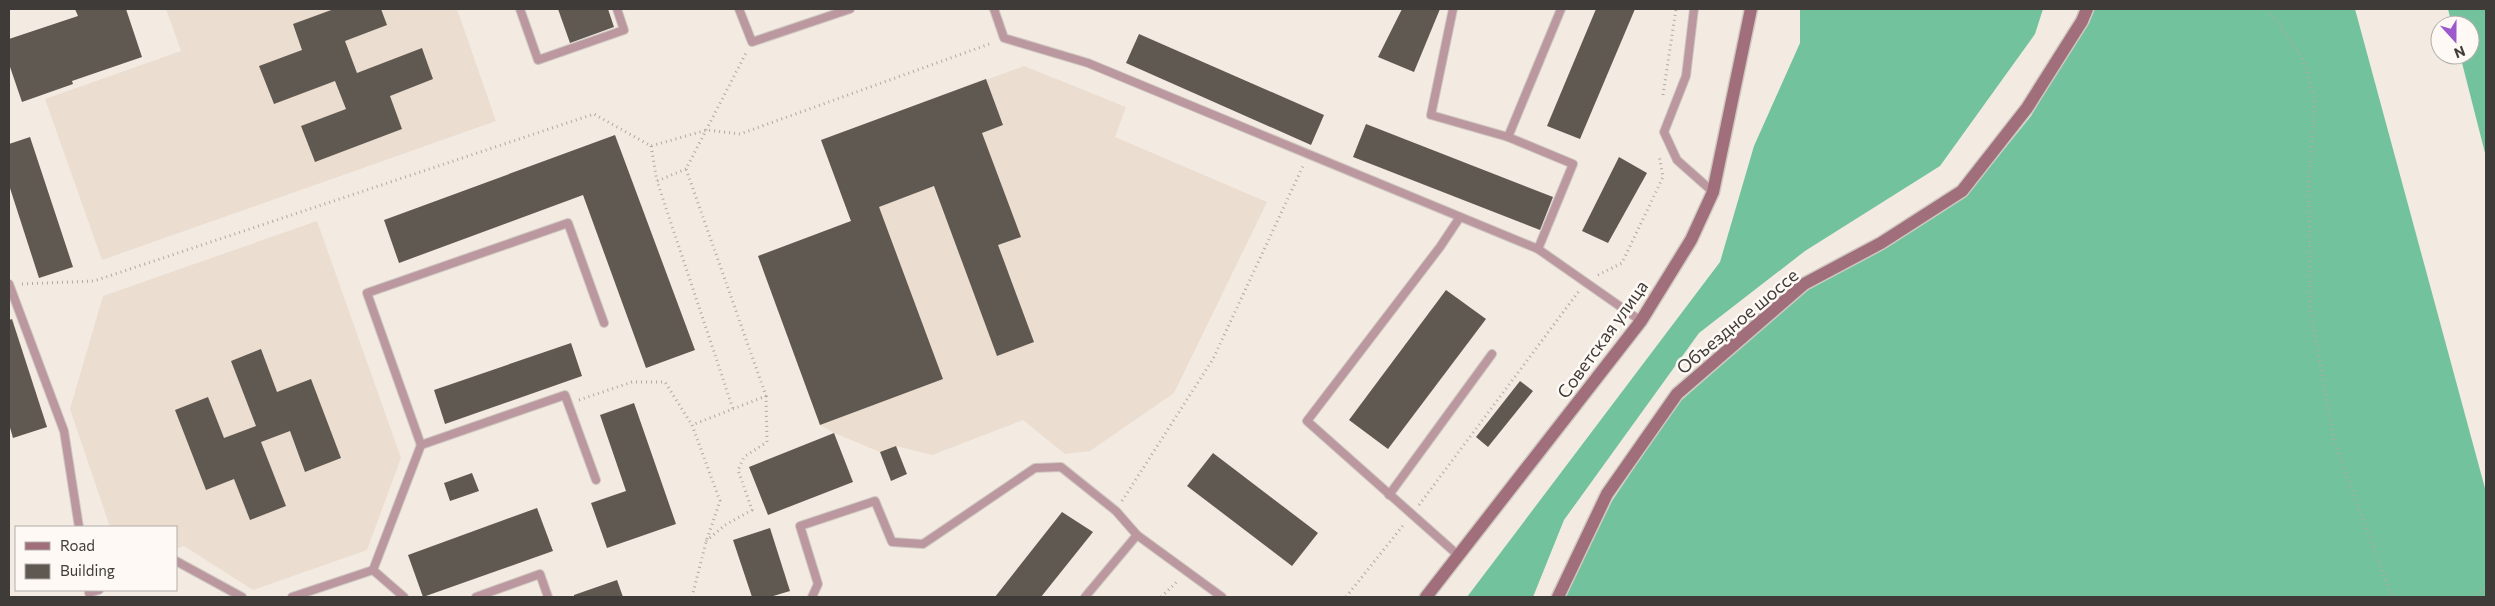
<svg xmlns="http://www.w3.org/2000/svg" width="2495" height="606" font-family="Commissioner,sans-serif">
<style>
.built{fill:#ebddcf}
.forest{fill:#72c39d}
.building{fill:#605952}
.lines{fill:none;stroke-linecap:round;stroke-linejoin:round}
.lane-casing{stroke:#cfc8c0;stroke-width:10}
.secondary-casing{stroke:#cfc8c0;stroke-width:15}
.path{stroke:#b0aaa3;stroke-width:3;stroke-dasharray:1 4;stroke-linecap:butt}
.lane{stroke:#bb98a0;stroke-width:8}
.secondary{stroke:#a16f7b;stroke-width:12}
.labels{text-anchor:middle;dominant-baseline:central;stroke-width:5;stroke-linejoin:round;paint-order:stroke}
.street-label{font-size:18px;fill:#3f3b38;stroke:#fef9f4}
</style>
<rect width="100%" height="100%" fill="#f3ebe2"/>
<!-- built -->
<g class="built">
<path d="M166,9H457L496,121L102,260L45,99L181,51Z"/>
<path d="M1024,66L1126,107L1115,137L1267,202L1174,393L1090,451L1065,454L1023,420L932,455L896,446L880,452L834,433L820,425L758,256L851,221L821,140Z"/>
<path d="M317,221L401,458L367,550L253,590L184,546L176,549V527H110L70,409L103,296Z"/>
</g>
<!-- forest -->
<g class="forest">
<path d="M1800,9H2043L2035,34L1940,166L1805,251L1699,333L1564,520L1533,597H1467L1720,262L1754,146L1800,43Z"/>
<path d="M2091,9H2355L2486,492V597H1565L1612,501L1676,405L1804,292L1880,251L1967,195L2031,116L2084,25Z"/>
<path d="M2448,9H2486V157L2460,55H2470V25H2452Z"/>
</g>
<!-- building -->
<g class="building">
<path d="M75,9H126L142,57L72,81L73,84L22,102L9,64V39L78,16Z"/>
<path d="M334,9H381L387,25L345,41L357,73L422,48L433,79L390,96L402,129L315,162L301,126L346,109L335,81L274,104L259,66L302,50L293,24Z"/>
<path d="M558,9H608L614,27L570,43Z"/>
<path d="M1402,9H1440L1414,72L1378,57Z"/>
<path d="M1596,9H1635L1580,139L1547,126Z"/>
<path d="M1139,34L1324,115L1311,145L1126,63Z"/>
<path d="M986,79L1003,125L982,133L1021,237L998,245L1034,342L997,356L934,186L879,207L943,379L820,425L758,256L851,221L821,140Z"/>
<path d="M1366,124L1553,197L1540,230L1353,157Z"/>
<path d="M615,135L695,350L646,368L583,195L399,263L384,220Z"/>
<path d="M30,137L73,267L39,278L9,185V144Z"/>
<path d="M1619,157L1647,173L1608,243L1582,231Z"/>
<path d="M1446,290L1486,319L1388,449L1349,420Z"/>
<path d="M12,319L47,427L13,438L9,424V320Z"/>
<path d="M571,343L582,376L445,424L434,390Z"/>
<path d="M261,349L277,392L311,379L341,458L305,472L290,431L261,442L286,506L250,520L234,479L206,490L175,410L208,397L224,438L256,426L231,361Z"/>
<path d="M1520,381L1533,391L1488,447L1476,437Z"/>
<path d="M634,403L676,524L607,548L591,503L626,491L600,415Z"/>
<path d="M834,433L853,482L768,515L749,467Z"/>
<path d="M896,446L907,474L891,481L880,452Z"/>
<path d="M1213,453L1318,533L1292,566L1187,486Z"/>
<path d="M472,473L479,491L450,501L444,483Z"/>
<path d="M537,508L553,551L423,597L408,555Z"/>
<path d="M1062,512L1093,532L1041,597H995Z"/>
<path d="M770,528L790,591L770,597H752L733,540Z"/>
<path d="M617,580L623,597H574V595Z"/>
</g>
<g class="lines">
<!-- lane casing -->
<g class="lane-casing">
<g id="lane">
<path d="M520,9L538,60L624,30L617,9"/>
<path d="M739,9L752,42L850,9"/>
<path d="M994,9L1004,38L1088,63L1538,249L1641,321"/>
<path d="M1453,9L1431,115L1508,137L1573,164L1538,249"/>
<path d="M1694,9L1686,76L1664,132L1677,160L1713,192"/>
<path d="M1508,137L1561,9"/>
<path d="M9,284L64,431L79,527"/>
<path d="M421,445L367,293L568,223L604,323"/>
<path d="M1389,495L1492,354"/>
<path d="M1459,556L1307,421L1440,247L1460,217"/>
<path d="M176,561L242,597"/>
<path d="M373,570L421,445L565,395L596,480"/>
<path d="M89,593L99,590"/>
<path d="M292,597L373,570L404,597"/>
<path d="M476,597L540,574L548,597"/>
<path d="M812,597L818,584L800,526L875,501L892,542L923,544L1035,468L1061,467L1116,511L1137,535L1222,597"/>
<path d="M1085,597L1137,535"/>
</g>
</g>
<!-- secondary casing -->
<g class="secondary-casing">
<g id="secondary">
<path d="M1426,597L1641,321L1691,240L1713,192L1751,9"/>
<path d="M1558,597L1607,494L1677,394L1804,284L1881,243L1962,191L2027,108L2082,21L2087,9"/>
</g>
</g>
<!-- path -->
<g class="path">
<path d="M2268,9L2303,59L2315,99L2309,177L2310,308L2334,441L2392,597"/>
<path d="M1663,95L1676,9"/>
<path d="M651,146L657,181"/>
<path d="M686,169L657,181L733,409"/>
<path d="M1598,275L1622,263L1663,177L1659,155"/>
<path d="M22,284L94,281L594,114L651,146L707,130L740,134L992,43"/>
<path d="M579,400L632,382H665L692,425"/>
<path d="M1122,501L1213,359L1303,166"/>
<path d="M1419,505L1579,291"/>
<path d="M706,541L725,525L752,510L738,470L744,457L767,442L766,396"/>
<path d="M692,597L706,542L720,501L692,425L766,396L686,169L746,53"/>
<path d="M1161,597L1179,580"/>
<path d="M1346,597L1405,523"/>
<path d="M2472,597L2486,587"/>
</g>
<!-- lane -->
<use href="#lane" class="lane"/>
<!-- secondary -->
<use href="#secondary" class="secondary"/>
</g>
<g class="labels">
<!-- street labels -->
<g class="street-label">
<text transform="translate(1737 321) rotate(-40)">Объездное шоссе</text>
<text transform="translate(1602 339) rotate(-54)">Советская улица</text>
</g>
</g>
<!-- border -->
<rect width="2495" height="606" fill="none" stroke="#3f3b38" stroke-width="20"/>
<!-- legend -->
<rect x="15" y="526" width="162" height="65" fill="#fef9f4" stroke="#b2ada9"/>
<rect x="25" y="542" width="25" height="8" fill="#a16f7b" stroke="#b2ada9"/>
<text x="60" y="551" font-size="15" fill="#3f3b38">Road</text>
<rect x="25" y="564" width="25" height="15" fill="#605952" stroke="#b2ada9"/>
<text x="60" y="576" font-size="15" fill="#3f3b38">Building</text>
<!-- north arrow -->
<g transform="translate(2455 40) rotate(159)"><circle r="24" fill="#fef9f4" stroke="#b2ada9"/>
<path d="M0-4L9 19L0 12L-9 19Z" fill="#9c59ce"/>
<text y="-8" font-size="14" font-weight="bold" text-anchor="middle" fill="#3f3b38">N</text>
</g>
</svg>
